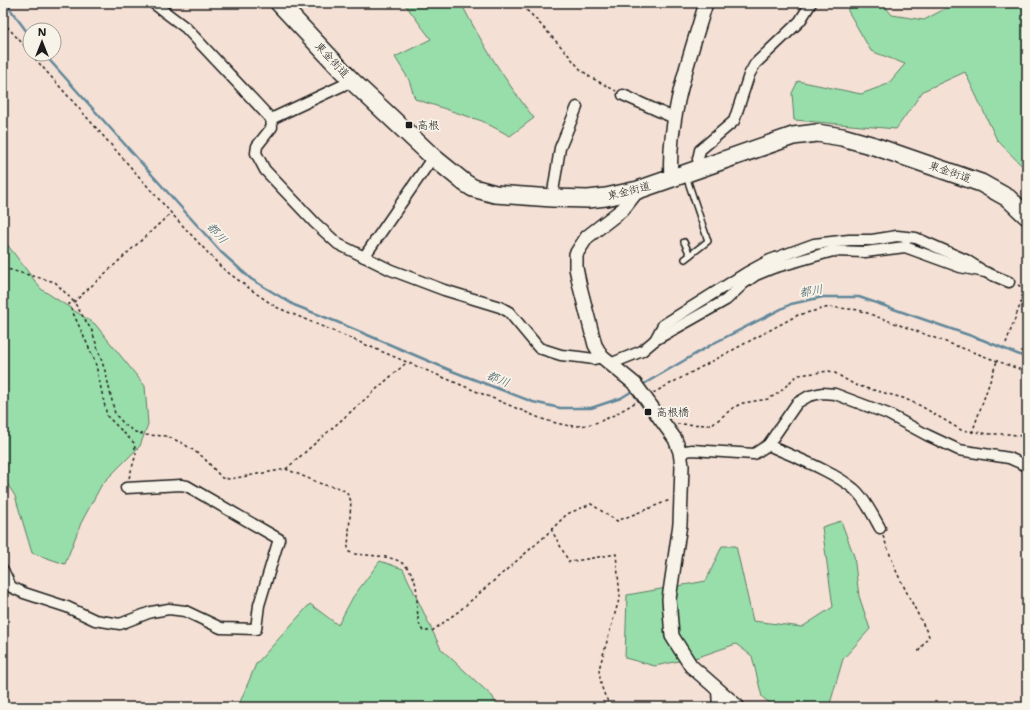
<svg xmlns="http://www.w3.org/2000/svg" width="1030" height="710" font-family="'Shantell Sans','Klee One',sans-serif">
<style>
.green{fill:#98deaa;stroke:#5a7d63}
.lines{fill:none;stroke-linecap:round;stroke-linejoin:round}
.stream{stroke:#60879a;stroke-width:2.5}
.service-casing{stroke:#1c1c1c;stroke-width:8}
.minor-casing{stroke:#1c1c1c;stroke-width:13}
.tertiary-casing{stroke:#1c1c1c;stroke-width:16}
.trunk-casing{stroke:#1c1c1c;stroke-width:20}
.path{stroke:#1c1c1c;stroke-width:1.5;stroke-dasharray:3 3;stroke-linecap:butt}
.service{stroke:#f7f3e8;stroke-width:5}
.minor{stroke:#f7f3e8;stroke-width:10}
.tertiary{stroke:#f7f3e8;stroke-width:13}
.trunk{stroke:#f7f3e8;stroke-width:17}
.poi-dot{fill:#1c1c1c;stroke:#f7f3e8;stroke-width:1.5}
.labels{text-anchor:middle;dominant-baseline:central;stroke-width:3.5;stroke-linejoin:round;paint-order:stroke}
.street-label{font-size:11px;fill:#1c1c1c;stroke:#f7f3e8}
.poi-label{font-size:11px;fill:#1c1c1c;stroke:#f7f3e8;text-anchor:start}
.water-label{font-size:12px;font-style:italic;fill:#445a66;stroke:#f7f3e8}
</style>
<rect width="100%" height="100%" fill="#f5e0d5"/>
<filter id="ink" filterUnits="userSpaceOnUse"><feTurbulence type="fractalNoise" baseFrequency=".025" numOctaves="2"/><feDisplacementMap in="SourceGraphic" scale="8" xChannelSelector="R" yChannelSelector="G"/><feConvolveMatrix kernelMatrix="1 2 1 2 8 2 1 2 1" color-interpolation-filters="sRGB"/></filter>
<g filter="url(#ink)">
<!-- green -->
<g class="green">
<path d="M404,3H461C482,44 506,82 534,118L510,136L482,121L415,99L409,80L395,57L431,39Z"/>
<path d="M848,3H882L892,15L924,20L952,5V3H1027V171L997,140L965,72L923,91L896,129L794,120L792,93L798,81L861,94L888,84L905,64L871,51L848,11Z"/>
<path d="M3,239L41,289L95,324L145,386L148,424L140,446L102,484L81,523L65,564L32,553L15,496L3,477Z"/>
<path d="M841,521L854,556L859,596L870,629L843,659L829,707H775L762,697L752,656L736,644L698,657L655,666L625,658L627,595L706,581L722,546H736L753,621L802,627L833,607L822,527Z"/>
<path d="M380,561L403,569L441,649L493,697L497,707H238L256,664L310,604L338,625L353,597Z"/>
</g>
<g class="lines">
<!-- stream -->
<g class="stream">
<path d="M7,3L10,9L30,36"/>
<path d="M44,54L221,252L251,279L294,305L337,322L452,371L533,402L560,408H591L621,398L634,390"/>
<path d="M642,385L716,342L791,304L823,297H859L983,340L1027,358"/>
</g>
<!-- service casing -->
<g class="service-casing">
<g id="service">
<path d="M684,242L690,255"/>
<path d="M685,259L708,241L686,176"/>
</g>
</g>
<!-- minor casing -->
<g class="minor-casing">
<g id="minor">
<path d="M153,3L186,28L271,119L272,127L257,146L256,153L265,170L315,223L338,244L391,270L444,290L500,307L509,312L539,348L561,355L579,357L594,359L602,357"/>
<path d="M623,95L674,118"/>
<path d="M271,119L352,81"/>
<path d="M700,168L698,159L700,150L734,121L749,75L755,64L800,21L811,3"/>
<path d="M552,198L560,148L577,107"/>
<path d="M364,257L433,157"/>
<path d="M655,340L663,325L746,273L770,260L814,244L849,240H872L897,236L916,238L966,260L980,269"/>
<path d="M610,364L642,351L655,340L726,300L743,284L756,275L773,268L833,251L865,252L905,247L960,267L985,272L1009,282"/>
<path d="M768,445C794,457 833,471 854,489C864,497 874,517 880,528"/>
<path d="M680,452L692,450L754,454L768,445L797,403L809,396L822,393L835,394L888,414L927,435L959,450L1009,458L1027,466"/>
<path d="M3,570L11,587L24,593L67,607L95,620L120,624L151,612L169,609L185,611L221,628L256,629L259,605L279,539L187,486L181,485L126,488"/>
<path d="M717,690L718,707"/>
</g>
</g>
<!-- tertiary casing -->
<g class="tertiary-casing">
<g id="tertiary">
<path d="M671,178C667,119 689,59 706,3"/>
<path d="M638,190L623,209L587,237L576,254V268L580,287L595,345L602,357L635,384L675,439L680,452L682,466L680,524L669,599L672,636L691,666L738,707"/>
</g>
</g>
<!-- trunk casing -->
<g class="trunk-casing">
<path id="trunk" d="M279,3L352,81L433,157L465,183L473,188L495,194L552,198L588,199L606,197L638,190L793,136L817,133L842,137L874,146L981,183L1008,198L1027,216"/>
</g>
<!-- path -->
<g class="path">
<path d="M517,3L530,13L565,51L580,69L590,77L616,91"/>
<path d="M3,7L7,3"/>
<path d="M3,22L30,52"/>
<path d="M31,54L171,213L222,268L257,294L276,307L542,419C553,422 564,426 576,426C598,426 618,413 636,402"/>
<path d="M3,268L55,282L74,302L92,331L106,374L115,414L125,425L135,432L146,435L167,436L184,444L203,457L222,478L230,479L286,469L324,485L340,488L347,493L351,501L348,547L349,552L355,554C382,557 409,553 416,586C417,592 417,599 417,605C418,614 417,623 423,631H432L459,611L543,538L567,514L591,504L617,521L670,500"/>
<path d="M1018,285L1027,290"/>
<path d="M1006,343L1026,289"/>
<path d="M653,393L798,315L829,307L859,310L1027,372"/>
<path d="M677,424L712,425L734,407L743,403L768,399L780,392L794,378L799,375L829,371L835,373L855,385L903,398L921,406L961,430L990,434H1010L1027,437"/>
<path d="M972,433L997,361"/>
<path d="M286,469L406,363"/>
<path d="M129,478L136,454L134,443L107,416L95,361L69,304L74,302L171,213"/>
<path d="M551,529L569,562L616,554L620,596L599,669C600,683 603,696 612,707"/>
<path d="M883,536L897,573L929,636L918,652"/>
</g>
<!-- service -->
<use href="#service" class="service"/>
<!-- minor -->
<use href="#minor" class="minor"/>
<!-- tertiary -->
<use href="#tertiary" class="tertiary"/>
<!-- trunk -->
<use href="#trunk" class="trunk"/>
</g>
</g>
<!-- markers -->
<g class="poi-dot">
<rect x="405" y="121" width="8" height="8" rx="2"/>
<rect x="644" y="408" width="8" height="8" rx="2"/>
</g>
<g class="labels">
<!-- street labels -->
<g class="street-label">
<text transform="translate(332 60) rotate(47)">東金街道</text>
<text transform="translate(950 172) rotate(19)">東金街道</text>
<text transform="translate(629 191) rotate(-14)">東金街道</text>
</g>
<!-- poi labels -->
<g class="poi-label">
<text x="417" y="125">高根</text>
<text x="656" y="412">高根橋</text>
</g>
<!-- water labels -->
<g class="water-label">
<text transform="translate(217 233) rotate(48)">都川</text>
<text transform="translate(811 291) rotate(-10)">都川</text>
<text transform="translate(498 379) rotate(22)">都川</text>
</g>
</g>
<!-- margin -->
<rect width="1030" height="710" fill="none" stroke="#f7f3e8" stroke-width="16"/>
<rect x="8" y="8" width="1014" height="694" fill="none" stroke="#1c1c1c" stroke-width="1.5" filter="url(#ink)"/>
<!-- north arrow -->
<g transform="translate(42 42)"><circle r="19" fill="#f7f3e8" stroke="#9f9d96"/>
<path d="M0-3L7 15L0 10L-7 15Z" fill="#1c1c1c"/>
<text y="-6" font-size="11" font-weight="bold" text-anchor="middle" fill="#1c1c1c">N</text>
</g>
</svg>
